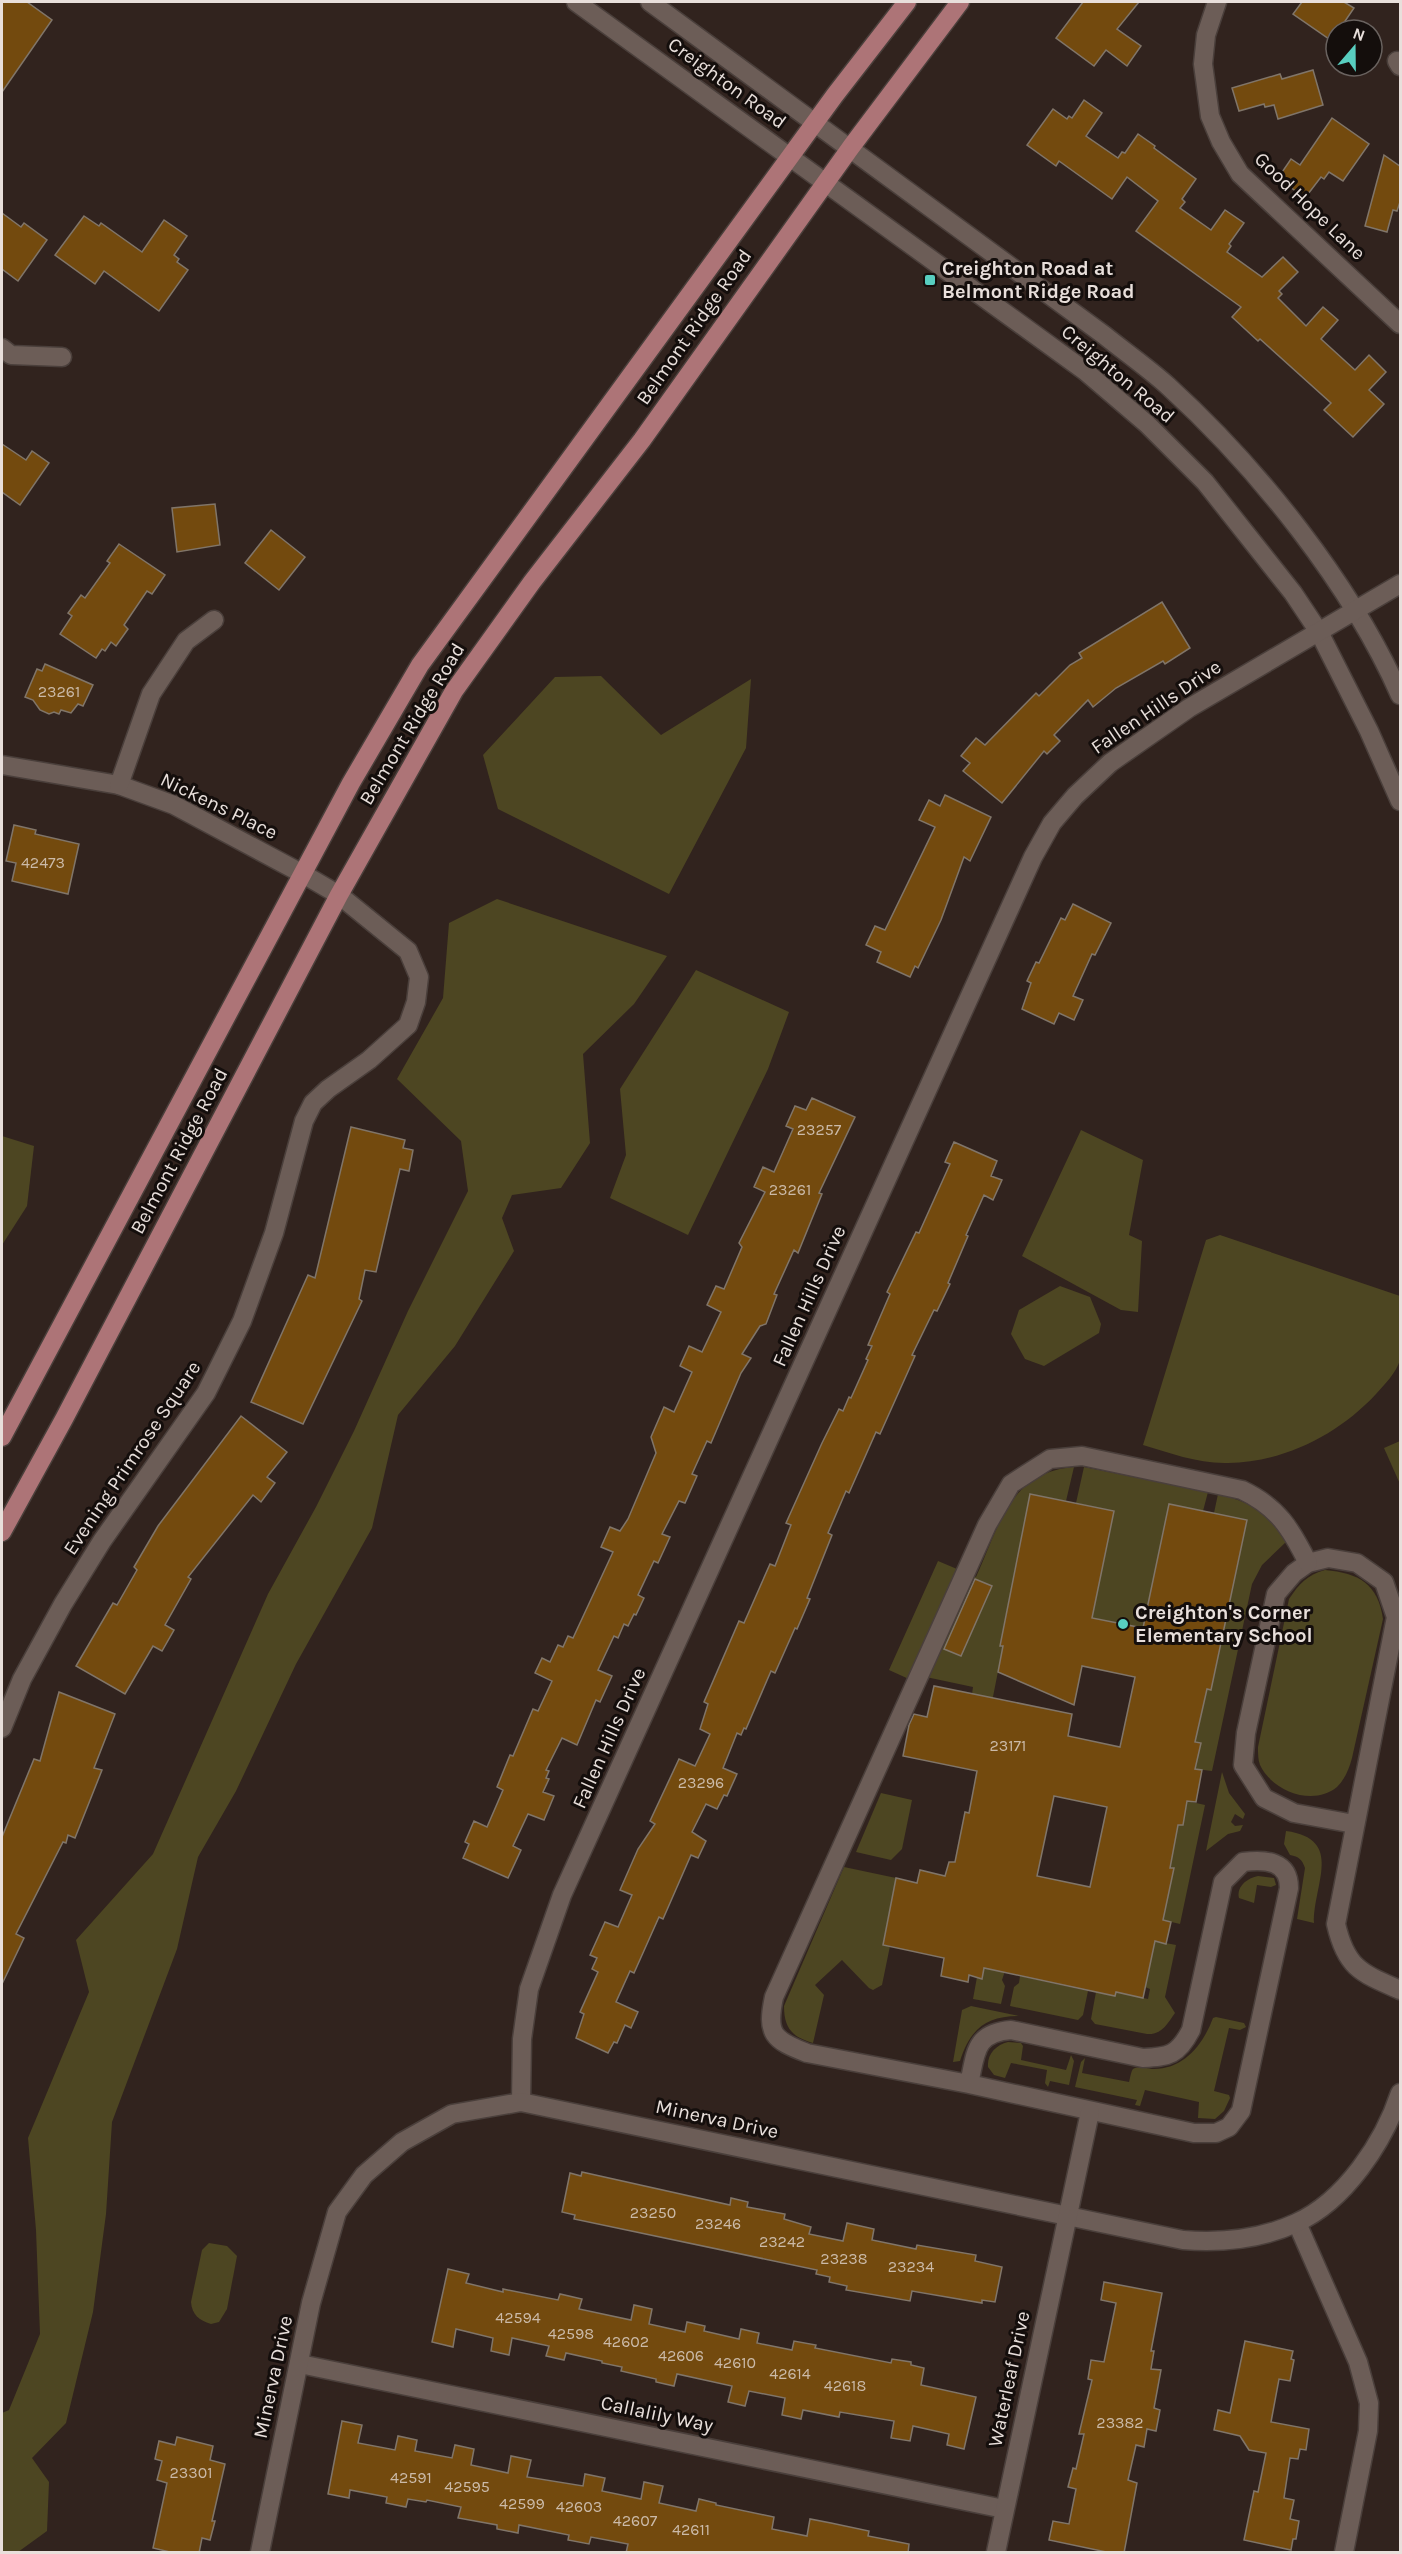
<svg xmlns="http://www.w3.org/2000/svg" width="1402" height="2554" font-family="Karla,sans-serif">
<style>
.green{fill:#4d4622}
.building{fill:#734a0e;stroke:#807569;stroke-width:1.5;fill-rule:evenodd}
.lines{fill:none;stroke-linecap:round;stroke-linejoin:round}
.minor-casing{stroke:#4a3f3b;stroke-width:21}
.major-casing{stroke:#4a3f3b;stroke-width:21}
.minor{stroke:#6c5d57;stroke-width:18}
.major{stroke:#ad7477;stroke-width:18}
.poi-dot{fill:#58cec0;stroke:#140e0c;stroke-width:2}
.labels{text-anchor:middle;dominant-baseline:central;stroke-width:6;stroke-linejoin:round;paint-order:stroke}
.number-label{font-size:16px;fill:#cbbaa8}
.street-label{font-size:20px;fill:#e8dfdb;stroke:#140e0c}
.poi-label{font-size:20px;font-weight:bold;fill:#e8dfdb;stroke:#140e0c;text-anchor:start}
</style>
<rect width="100%" height="100%" fill="#31231e"/>
<!-- green -->
<g class="green">
<path d="M601,676L661,735L751,679L746,748L669,894L498,809L483,755L555,677Z"/>
<path d="M497,899L667,956L634,1004L583,1054L590,1143L561,1188L512,1195L502,1218L514,1251L455,1346L398,1415L372,1528L296,1664L236,1791L198,1857L177,1949L112,2122L106,2214L93,2312L66,2423L32,2458L49,2482L47,2531L18,2552H2V2413L9,2410L40,2334L36,2230L28,2138L89,1992L76,1940L153,1854L268,1594L316,1507L354,1431L408,1311L468,1191L461,1141L397,1079L443,998L449,923Z"/>
<path d="M696,970L789,1012L768,1069L688,1235L610,1198L626,1155L620,1089Z"/>
<path d="M1081,1130L1143,1160L1129,1235L1142,1241L1138,1312L1121,1310L1022,1256Z"/>
<path d="M2,1136L34,1146L27,1206L2,1245Z"/>
<path d="M1220,1235L1400,1296C1400,1311 1402,1348 1400,1360C1396,1373 1385,1384 1376,1394C1338,1435 1284,1462 1228,1463C1199,1464 1170,1453 1143,1445L1206,1240Z"/>
<path d="M1060,1286L1090,1297L1101,1324L1099,1333L1044,1366L1025,1359L1011,1334L1019,1310Z"/>
<path d="M1400,1441V1484L1384,1448Z"/>
<path d="M1074,1467L1066,1501L1030,1494L1000,1645L1003,1646L990,1712L970,1708L973,1687L926,1677L922,1685L889,1670L938,1561L976,1577C999,1527 1009,1472 1074,1467Z"/>
<path d="M1084,1467L1208,1492L1203,1511L1169,1504L1143,1628L1092,1618L1114,1511L1076,1503Z"/>
<path d="M1218,1494C1253,1503 1267,1512 1286,1542L1262,1565L1252,1584L1212,1771L1195,1769V1742L1207,1689L1211,1690L1247,1521L1214,1513Z"/>
<path d="M1325,1570C1359,1573 1378,1584 1383,1619L1352,1758C1349,1769 1345,1779 1337,1787C1313,1807 1272,1791 1260,1765C1258,1760 1258,1753 1258,1747L1289,1599C1299,1584 1307,1575 1325,1570Z"/>
<path d="M1222,1772L1229,1793L1245,1814L1243,1819L1235,1814L1231,1822L1235,1826L1243,1825L1240,1831L1228,1834L1206,1851Z"/>
<path d="M881,1793L912,1800L902,1849L891,1860L856,1852Z"/>
<path d="M1187,1801L1205,1805L1180,1924L1163,1920L1173,1868H1170L1178,1825H1183Z"/>
<path d="M1286,1831C1345,1839 1313,1885 1314,1923L1297,1919L1305,1868C1302,1859 1299,1857 1290,1855L1284,1844Z"/>
<path d="M844,1867L896,1878L883,1944L890,1946L882,1985L873,1990L869,1988L842,1960L815,1985L824,1995L813,2043C792,2037 784,2028 784,2006Z"/>
<path d="M1258,1876L1274,1878L1276,1885L1271,1887L1257,1885L1254,1903L1239,1898C1236,1887 1247,1878 1258,1876Z"/>
<path d="M1155,1941L1176,1945L1165,1997L1175,2013C1167,2024 1162,2035 1147,2034L1095,2024L1091,2019L1096,1992L1114,1996L1116,1992L1148,1999L1150,1989L1145,1987Z"/>
<path d="M984,1966L1005,1971L1002,1980L1005,1986L1001,2004L973,1999L977,1977L982,1978Z"/>
<path d="M1020,1976L1088,1991L1083,2015L1078,2020L1010,2006L1014,1987L1019,1983Z"/>
<path d="M971,2006L1019,2016C985,2016 970,2030 960,2061L953,2062L962,2010Z"/>
<path d="M1216,2017L1244,2023L1246,2027L1240,2030L1229,2028L1214,2091L1229,2095L1230,2098L1224,2111L1215,2119L1198,2118L1199,2102L1145,2090L1140,2106L1135,2105L1137,2100L1075,2087L1081,2062L1085,2058L1082,2073L1129,2082C1130,2079 1131,2071 1133,2069C1137,2066 1147,2068 1152,2069C1183,2070 1203,2045 1213,2018Z"/>
<path d="M1008,2042L1021,2043L1023,2046L1021,2060L1066,2070L1071,2055L1074,2061L1069,2085L1050,2081L1048,2087L1045,2083L1047,2070L1011,2063L1005,2078L994,2075L988,2067C987,2054 996,2045 1008,2042Z"/>
<path d="M209,2243L227,2246L237,2256L227,2309L219,2322L211,2324C199,2320 192,2315 191,2302L202,2250Z"/>
</g>
<!-- building -->
<g class="building">
<path d="M2,2H27L52,20L2,92Z"/>
<path d="M1083,2H1139L1117,29L1141,46L1127,66L1106,50L1094,66L1056,38Z"/>
<path d="M1302,2H1344L1354,8L1339,30H1336L1332,41L1293,14Z"/>
<path d="M1313,70L1323,105L1278,119L1274,105L1265,107L1264,104L1239,111L1232,88L1280,74L1282,79Z"/>
<path d="M1084,100L1102,113L1086,136L1118,158L1122,152L1125,153L1138,134L1155,146L1154,148L1196,179L1182,199L1185,202L1180,208L1211,230L1225,210L1244,223L1229,244L1231,246L1227,252L1262,277L1283,257L1298,272L1279,291L1282,294L1278,298L1306,326L1323,307L1338,320L1321,339L1355,370L1369,355L1386,372L1369,390L1384,404L1353,437L1324,410L1331,403L1260,339L1258,341L1232,317L1241,307L1136,231L1158,201L1127,177L1112,199L1059,161L1056,166L1027,145L1053,109L1067,119L1069,116L1072,118Z"/>
<path d="M1332,118L1369,144L1343,181L1329,172L1324,179L1321,177L1305,198L1278,178L1291,159L1300,165Z"/>
<path d="M1384,155L1401,167V199L1397,211L1393,210L1387,232L1365,226Z"/>
<path d="M2,213L21,227L24,223L47,240L18,281L2,269Z"/>
<path d="M84,216L99,226L101,223L142,252L164,220L187,236L174,255L179,259L177,262L188,270L159,311L104,271L95,284L55,255Z"/>
<path d="M2,444L26,460L32,451L49,463L20,505L2,492Z"/>
<path d="M215,504L220,545L177,552L172,508Z"/>
<path d="M271,530L305,557L279,590L245,563Z"/>
<path d="M119,544L165,575L152,594L147,591L124,625L128,629L116,646L111,642L105,651L102,649L96,658L60,634L72,616L68,613L81,595L85,598L110,563L107,561Z"/>
<path d="M1162,602L1190,648L1165,664L1163,661L1116,688L1093,707L1088,700L1054,735L1060,741L1047,754L1044,751L1002,803L963,771L970,763L961,756L976,738L985,745L1036,693L1039,696L1070,665L1082,658L1079,653Z"/>
<path d="M45,664L93,685L83,706L78,704L71,713L61,710L59,714L54,712L49,714L40,710L33,700L25,697L37,669L42,671Z"/>
<path d="M945,795L991,817L970,861L964,857L941,920L918,968L915,966L910,977L877,962L881,952L866,945L875,926L885,930L935,827L919,820L929,800L940,806Z"/>
<path d="M14,825L36,830L35,834L79,844L68,894L12,881L16,863L6,861Z"/>
<path d="M1073,904L1111,923L1095,955L1092,954L1073,996L1083,1000L1074,1020L1059,1013L1054,1024L1022,1009L1031,983L1027,981L1036,962L1039,963L1061,918L1065,920Z"/>
<path d="M812,1098L855,1117L819,1193L822,1194L798,1253L794,1250L774,1294L777,1295L766,1324L760,1326L742,1354L751,1358L741,1373L711,1443L707,1441L692,1474L697,1476L685,1503L679,1501L662,1534L670,1537L658,1563L654,1561L638,1595L644,1598L636,1615L634,1614L628,1626L624,1624L618,1638L614,1636L598,1670L612,1676L600,1702L596,1700L577,1745L562,1738L546,1770L549,1771L546,1778L549,1779L543,1792L554,1796L544,1820L528,1814L513,1846L521,1850L508,1878L463,1858L469,1844L465,1842L474,1821L487,1827L503,1790L497,1787L510,1755L513,1756L533,1709L538,1711L552,1681L535,1673L542,1658L550,1662L558,1645L563,1647L568,1636L573,1638L613,1552L601,1547L610,1527L620,1531L628,1519L656,1453L651,1437L664,1407L674,1412L692,1372L680,1366L689,1346L702,1352L721,1312L707,1305L716,1286L724,1289L742,1247L739,1243L765,1192L754,1187L763,1167L774,1172L793,1129L786,1126L795,1106L806,1110Z"/>
<path d="M351,1127L405,1140L403,1148L413,1150L409,1171L400,1169L376,1272L365,1270L359,1299L362,1301L303,1424L251,1402L308,1275L315,1278Z"/>
<path d="M954,1142L997,1161L991,1176L1002,1180L993,1200L984,1195L966,1235L968,1236L948,1283L950,1284L937,1311L934,1310L912,1355L915,1356L880,1434L876,1432L849,1493L846,1491L828,1533L832,1535L807,1598L810,1599L797,1629L795,1628L775,1673L771,1671L746,1729L744,1728L741,1735L737,1733L723,1768L737,1774L727,1796L724,1795L717,1809L706,1804L692,1832L706,1841L698,1858L691,1855L663,1919L659,1917L634,1973L630,1971L616,2002L638,2012L631,2028L625,2025L617,2043L614,2042L608,2053L576,2038L584,2014L580,2012L598,1972L592,1969L597,1958L590,1955L605,1922L618,1927L632,1895L620,1890L638,1849L655,1824L650,1821L679,1759L695,1766L710,1734L700,1729L708,1704L704,1702L739,1621L744,1623L770,1564L775,1566L791,1525L786,1523L822,1443L839,1409L843,1411L849,1397L851,1398L868,1360L866,1359L872,1346L868,1345L890,1294L887,1292L916,1232L919,1233L950,1164L945,1162Z"/>
<path d="M241,1416L287,1452L267,1477L275,1483L261,1502L253,1495L188,1577L191,1579L165,1625L174,1630L162,1651L153,1646L125,1694L76,1666L113,1603L117,1605L137,1570L134,1567L158,1526Z"/>
<path d="M1030,1494L1114,1511L1092,1618L1143,1628L1169,1504L1247,1520L1211,1690L1207,1689L1195,1742L1201,1743L1195,1769L1202,1770L1196,1802L1187,1801L1183,1825H1178L1170,1868H1174L1163,1920L1171,1922L1166,1944L1155,1941L1143,1998L1116,1992L1115,1996L984,1968L982,1979L969,1975L968,1982L941,1976L944,1958L883,1945L896,1878L917,1883L920,1870L945,1876L949,1862H955L965,1812L969,1813L977,1771L903,1756L909,1725L914,1714L927,1717L934,1686L1072,1714L1068,1736L1120,1747L1135,1677L1082,1666L1074,1705L998,1672L1003,1646H1000ZM1054,1796L1107,1807L1090,1887L1037,1876Z"/>
<path d="M975,1579L992,1586L961,1656L944,1649Z"/>
<path d="M59,1692L115,1714L94,1768L102,1770L75,1838L68,1835L66,1843L63,1842L16,1934L24,1938L2,1984V1837L34,1759L40,1761Z"/>
<path d="M582,2172L730,2205L731,2198L748,2202L747,2207L785,2214L784,2219L811,2227L809,2234L843,2241L847,2223L874,2229L872,2240L916,2249L917,2245L976,2255L975,2261L1002,2267L995,2302L982,2300V2303L912,2291L910,2301L846,2290L847,2286L829,2282L830,2277L816,2274L817,2270L574,2219L575,2215L562,2212L570,2173L581,2176Z"/>
<path d="M448,2269L469,2274L466,2283L503,2292V2289L558,2300L560,2294L582,2299L579,2309L631,2320L634,2305L652,2309L649,2324L685,2332L687,2322L705,2326L704,2331L739,2339L741,2329L759,2333L757,2343L792,2350L794,2341L816,2345L815,2348L891,2363L892,2359L911,2362V2365L924,2368L921,2385L976,2397L964,2449L947,2445L949,2434L913,2426L910,2441L891,2438L894,2421L840,2412L839,2417L803,2410L801,2419L782,2415L785,2398L749,2391L745,2406L728,2402L732,2386L677,2374L674,2386L656,2382V2379L621,2371L622,2367L602,2363V2361L566,2353L564,2360L546,2356L549,2346L512,2338L509,2355L491,2351L493,2338L456,2329L453,2347L432,2342Z"/>
<path d="M1104,2282L1162,2293L1151,2351H1154L1151,2369L1161,2370L1154,2408L1160,2410L1156,2431L1147,2429L1144,2447L1136,2445L1128,2480L1137,2483L1124,2553H1111L1049,2540L1053,2521L1069,2524L1076,2489L1068,2487L1073,2468L1076,2469L1084,2434H1079L1092,2380L1088,2379L1091,2360L1104,2362L1116,2303L1101,2300Z"/>
<path d="M1245,2341L1293,2351L1291,2359L1294,2360L1290,2381L1279,2379L1271,2422L1309,2429L1306,2450L1300,2449L1298,2459L1290,2458L1284,2498L1294,2500L1290,2519L1299,2521L1296,2539H1293L1291,2550L1244,2540L1254,2491L1258,2492L1266,2453L1249,2450L1240,2436L1214,2430L1218,2410L1230,2413Z"/>
<path d="M342,2421L362,2425L358,2443L395,2450L398,2436L417,2440L415,2451L452,2458L455,2445L474,2449L471,2465L508,2473L511,2456L531,2460L527,2477L583,2486L585,2474L605,2478L602,2491L641,2499L644,2482L663,2486L659,2503L696,2511L699,2499L716,2503V2505L774,2517L772,2529L807,2536L810,2519L831,2523L869,2531L868,2536L909,2544L908,2553H626L628,2544L591,2537L589,2544L568,2540L569,2535L519,2525L518,2533L497,2529V2525L458,2518L461,2507L427,2500L426,2502L408,2499L406,2507L386,2503L387,2497L350,2490L349,2498L328,2494Z"/>
<path d="M177,2437L213,2446L210,2460L225,2464L212,2521H215L210,2540L202,2538L199,2553H174L153,2548L167,2483L157,2480L162,2461L155,2459L159,2441L175,2445Z"/>
</g>
<g class="lines">
<!-- minor casing -->
<g class="minor-casing">
<g id="minor">
<path d="M576,2L1085,371L1147,424L1205,482L1293,593L1319,632L1369,731L1400,801"/>
<path d="M650,2L1104,335C1125,352 1148,368 1168,386C1258,468 1351,584 1400,695"/>
<path d="M1217,2L1206,35L1203,64L1210,116L1221,142L1240,174L1400,324"/>
<path d="M1397,61L1400,66"/>
<path d="M2,348L11,355L62,357"/>
<path d="M2,765L119,785L174,805L303,874L339,895L408,951L419,977L416,1002L408,1025L369,1060L328,1089L313,1103L304,1121L274,1233L242,1321L206,1393L102,1541L63,1604L22,1679L2,1728"/>
<path d="M119,785L151,694L186,641L214,620"/>
<path d="M1354,1824L1294,1813L1264,1798L1243,1765L1246,1733L1276,1594L1294,1573L1308,1563L1328,1558L1357,1563L1384,1582L1396,1617L1336,1924C1346,1968 1361,1973 1400,1990"/>
<path d="M969,2084C976,2053 974,2033 1011,2030L1143,2058C1169,2057 1178,2055 1191,2030L1223,1882L1243,1862C1266,1859 1289,1861 1289,1888L1241,2111L1229,2127L1216,2133H1194L969,2084L807,2053C773,2040 766,2034 774,1997L987,1525L1011,1484L1050,1459L1082,1456L1242,1490C1278,1507 1291,1529 1308,1563"/>
<path d="M521,2102L522,2039L529,1989L562,1895L1033,857L1052,823L1075,796L1110,763L1189,708L1400,584"/>
<path d="M1297,2223L1358,2362L1369,2403L1368,2431L1344,2552"/>
<path d="M300,2364L1004,2509"/>
<path d="M260,2552L311,2303L337,2212L364,2175L402,2142L452,2114L521,2102L1183,2240C1221,2243 1261,2239 1296,2223C1345,2201 1384,2142 1400,2093"/>
<path d="M996,2552L1090,2112"/>
</g>
</g>
<!-- major casing -->
<g class="major-casing">
<g id="major">
<path d="M2,1437L351,783L420,665L835,95L907,2"/>
<path d="M2,1532L64,1419L339,895L454,691L532,582L642,440L851,147L960,2"/>
</g>
</g>
<!-- minor -->
<use href="#minor" class="minor"/>
<!-- major -->
<use href="#major" class="major"/>
</g>
<!-- markers -->
<g class="poi-dot">
<rect x="924" y="274" width="12" height="12" rx="3"/>
<circle cx="1123" cy="1624" r="6"/>
</g>
<g class="labels">
<!-- number labels -->
<g class="number-label">
<text x="59" y="691">23261</text>
<text x="43" y="862">42473</text>
<text x="819" y="1129">23257</text>
<text x="790" y="1189">23261</text>
<text x="1008" y="1745">23171</text>
<text x="701" y="1782">23296</text>
<text x="653" y="2212">23250</text>
<text x="718" y="2223">23246</text>
<text x="782" y="2241">23242</text>
<text x="844" y="2258">23238</text>
<text x="911" y="2266">23234</text>
<text x="518" y="2317">42594</text>
<text x="571" y="2333">42598</text>
<text x="626" y="2341">42602</text>
<text x="681" y="2355">42606</text>
<text x="735" y="2362">42610</text>
<text x="790" y="2373">42614</text>
<text x="845" y="2385">42618</text>
<text x="1120" y="2422">23382</text>
<text x="191" y="2472">23301</text>
<text x="411" y="2477">42591</text>
<text x="467" y="2486">42595</text>
<text x="522" y="2503">42599</text>
<text x="579" y="2506">42603</text>
<text x="635" y="2520">42607</text>
<text x="691" y="2529">42611</text>
</g>
<!-- street labels -->
<g class="street-label">
<text transform="translate(727 83) rotate(36)">Creighton Road</text>
<text transform="translate(1310 206) rotate(44)">Good Hope Lane</text>
<text transform="translate(694 327) rotate(-55)">Belmont Ridge Road</text>
<text transform="translate(1118 374) rotate(40)">Creighton Road</text>
<text transform="translate(1156 707) rotate(-34)">Fallen Hills Drive</text>
<text transform="translate(412 724) rotate(-59)">Belmont Ridge Road</text>
<text transform="translate(219 806) rotate(26)">Nickens Place</text>
<text transform="translate(179 1151) rotate(-62)">Belmont Ridge Road</text>
<text transform="translate(809 1296) rotate(-66)">Fallen Hills Drive</text>
<text transform="translate(132 1458) rotate(-56)">Evening Primrose Square</text>
<text transform="translate(609 1738) rotate(-66)">Fallen Hills Drive</text>
<text transform="translate(717 2119) rotate(12)">Minerva Drive</text>
<text transform="translate(273 2377) rotate(-78)">Minerva Drive</text>
<text transform="translate(1009 2379) rotate(-78)">Waterleaf Drive</text>
<text transform="translate(657 2414) rotate(12)">Callalily Way</text>
</g>
<!-- poi labels -->
<g class="poi-label">
<text x="942" y="268">Creighton Road at<tspan x="942" dy="23">Belmont Ridge Road</tspan></text>
<text x="1135" y="1612">Creighton's Corner<tspan x="1135" dy="23">Elementary School</tspan></text>
</g>
</g>
<!-- border -->
<rect width="1402" height="2554" fill="none" stroke="#e8dfdb" stroke-width="6"/>
<!-- north arrow -->
<g transform="translate(1354 48) rotate(20)"><circle r="28" fill="#140e0c" stroke="#69625f" stroke-width="1.5"/>
<path d="M0-4.5L10 22L0 15L-10 22Z" fill="#58cec0"/>
<text y="-9" font-size="16" font-weight="bold" text-anchor="middle" fill="#e8dfdb">N</text>
</g>
</svg>
